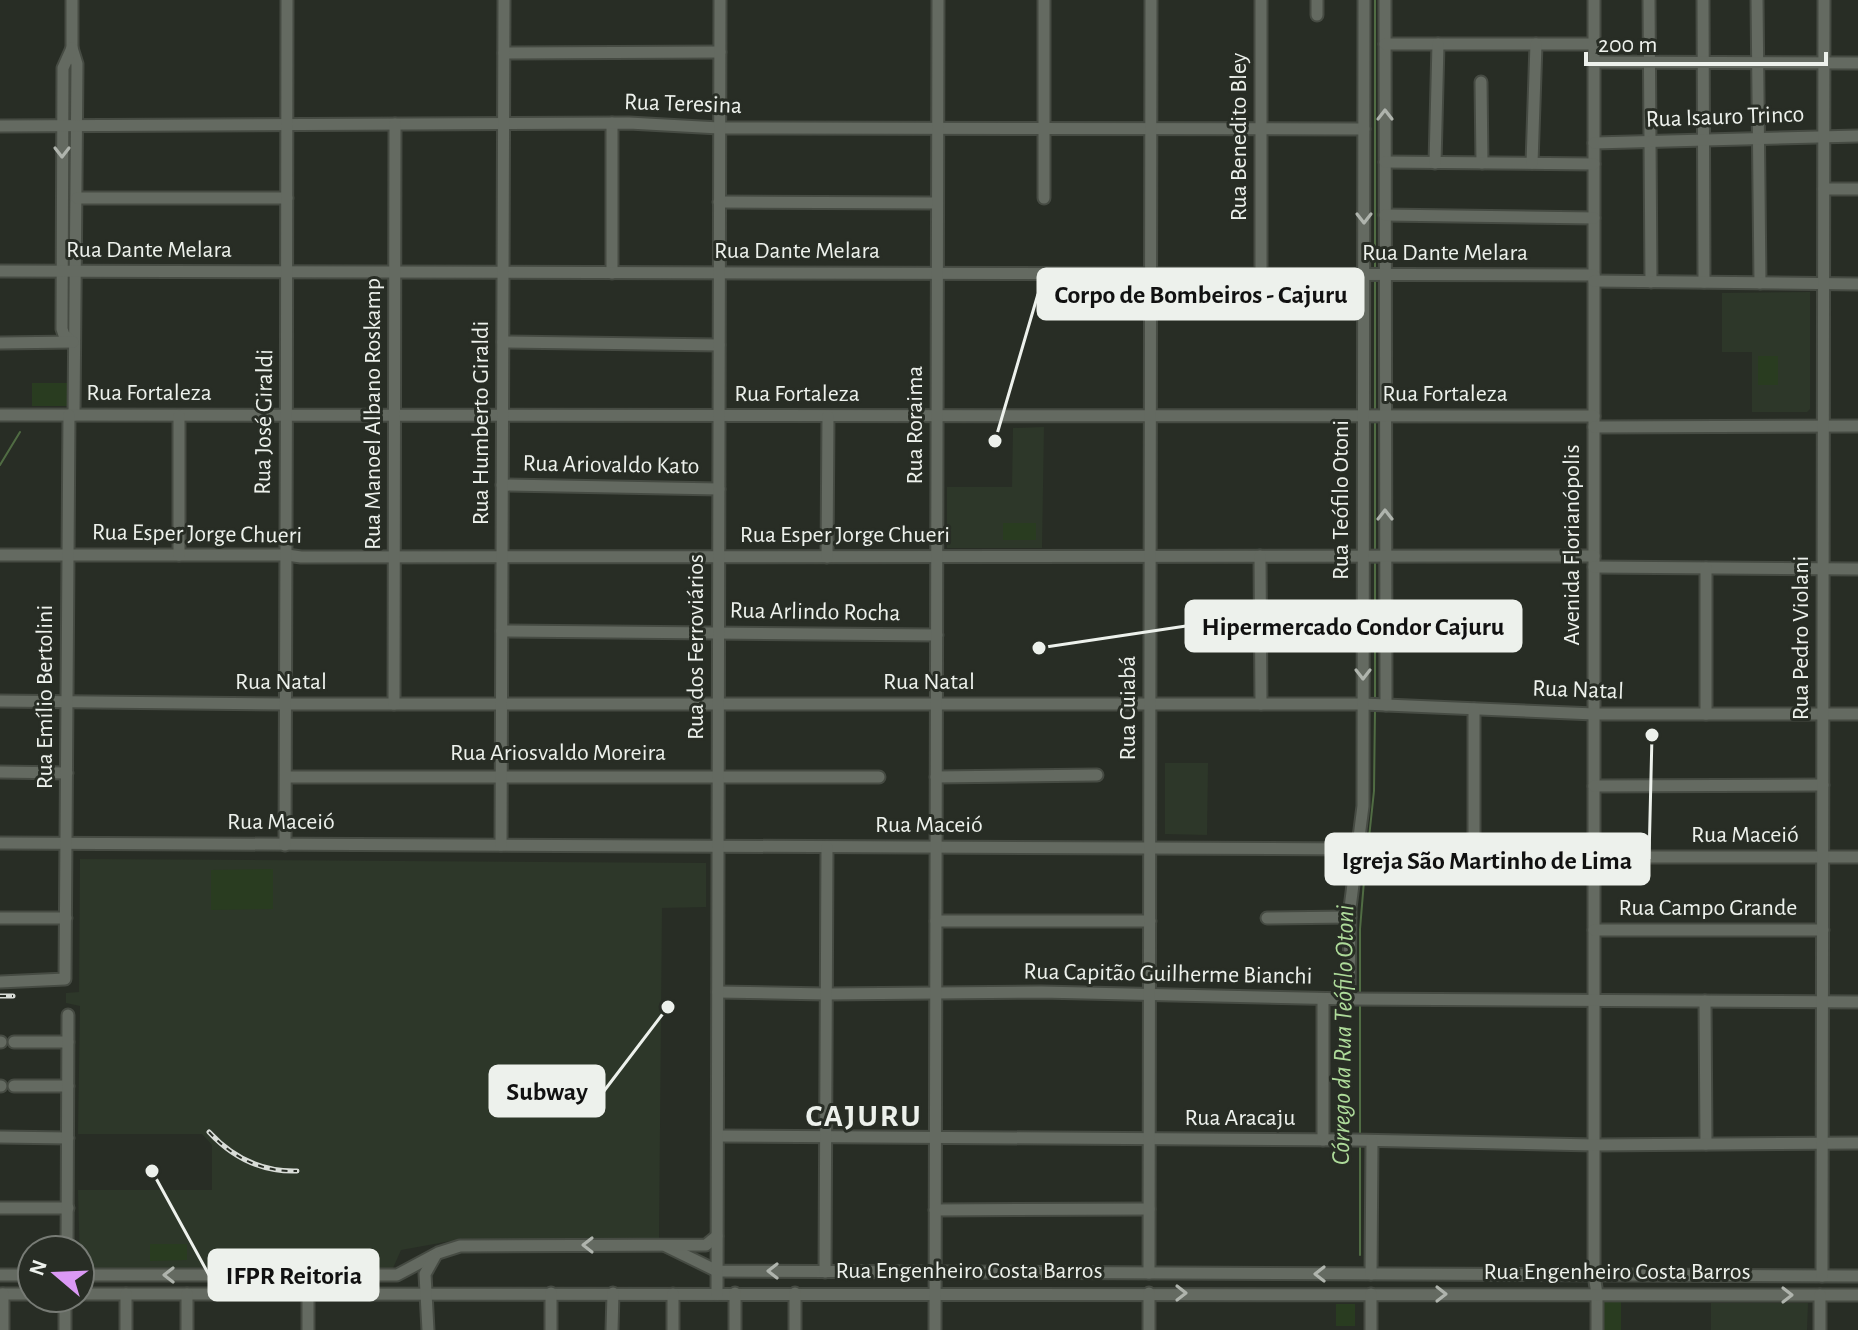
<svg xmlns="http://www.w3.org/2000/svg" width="1858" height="1330" font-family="'Alegreya Sans',sans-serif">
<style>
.built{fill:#2d3729}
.green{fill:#293c20}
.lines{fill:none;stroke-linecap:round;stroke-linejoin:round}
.stream{stroke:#506c43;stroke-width:2}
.minor-casing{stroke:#464b43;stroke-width:15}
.minor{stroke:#646a61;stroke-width:11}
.rail-casing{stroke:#d8dcd7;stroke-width:5}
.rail{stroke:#282d25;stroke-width:2;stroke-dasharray:6;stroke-linecap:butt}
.oneway{stroke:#afb4ad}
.labels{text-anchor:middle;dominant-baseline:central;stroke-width:6;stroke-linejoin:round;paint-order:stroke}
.street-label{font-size:24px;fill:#edf1ec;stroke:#282d25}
.water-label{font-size:26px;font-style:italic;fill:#aedb9a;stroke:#282d25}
.district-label{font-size:32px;font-weight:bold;letter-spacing:2px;fill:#edf1ec;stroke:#282d25}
.leader{fill:none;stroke:#edf1ec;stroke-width:3}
.callout-dot{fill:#edf1ec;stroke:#282d25;stroke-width:3}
.callout{fill:#edf1ec;stroke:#edf1ec;stroke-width:3}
.callout-label{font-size:26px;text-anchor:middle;font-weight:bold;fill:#111}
</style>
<rect width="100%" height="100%" fill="#282d25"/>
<!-- built -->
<g class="built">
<path d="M1810,292V409L1807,412H1752V352H1722V293Z"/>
<path d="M1044,427L1042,548H947V487H1012L1013,428Z"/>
<path d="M1165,763H1208L1207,835L1165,834Z"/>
<path d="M80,859L706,863V907L662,908L659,1239H462L401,1250L393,1268H80L78,1190H212V1145L202,1134H78L80,1006L66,1003V993L79,992Z"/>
<path d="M1711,1303H1808L1807,1330H1711Z"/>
</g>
<!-- green -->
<g class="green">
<rect x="1758" y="356" width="20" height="29"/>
<rect x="32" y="383" width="36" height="23"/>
<rect x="1003" y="523" width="33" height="17"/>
<path d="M273,869V909L211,910V870Z"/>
<path d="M150,1244H187V1260L150,1261Z"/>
<rect x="1602" y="1299" width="19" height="31"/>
<rect x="1336" y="1304" width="19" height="22"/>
</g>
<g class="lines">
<!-- stream -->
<g class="stream">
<path d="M1375,0V271"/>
<path d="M70,64L71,111"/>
<path d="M70,258V136"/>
<path d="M1375,278V411"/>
<path d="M69,327V309"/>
<path d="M1375,422V551"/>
<path d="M0,465L20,432"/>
<path d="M1375,562V699"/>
<path d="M1368,847L1374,791L1375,710"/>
<path d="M1360,994V929L1366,857"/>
<path d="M1360,1005V1134"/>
<path d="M1360,1145V1255"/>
</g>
<!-- minor casing -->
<g class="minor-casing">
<g id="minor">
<path d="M72,0V48L77,64L74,415"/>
<path d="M1385,0L1386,705"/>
<path d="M1594,0V1275L1597,1294V1330"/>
<path d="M1649,0L1651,282"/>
<path d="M1703,0L1704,282"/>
<path d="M1757,0L1760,283"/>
<path d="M1317,15V0"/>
<path d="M1385,44H1594"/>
<path d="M72,48L63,68L62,329L64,335L73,342"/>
<path d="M504,53L720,52"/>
<path d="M1594,62L1858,63"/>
<path d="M1481,82L1482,163"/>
<path d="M612,123V273"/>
<path d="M0,126L629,123L719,128L1364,129"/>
<path d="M1594,143L1858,136"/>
<path d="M1385,162L1594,164"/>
<path d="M1435,163L1438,44"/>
<path d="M1532,163L1536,44"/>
<path d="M1824,189H1858"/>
<path d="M77,198H287"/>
<path d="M1044,198V0"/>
<path d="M719,202L937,203"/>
<path d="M1385,215L1594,218"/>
<path d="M0,271L1594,275"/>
<path d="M1261,274V0"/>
<path d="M1594,281L1858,284"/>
<path d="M503,342L719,345"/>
<path d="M0,343L73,342"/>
<path d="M0,415L1594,416"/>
<path d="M1594,427L1858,426"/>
<path d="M502,485L719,489"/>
<path d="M0,555H287L301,557L1594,556"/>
<path d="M179,555V416"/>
<path d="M1260,556L1261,704"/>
<path d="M827,557L828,416"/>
<path d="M1594,567L1858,569"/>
<path d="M1706,568V714"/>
<path d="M502,631L937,635"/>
<path d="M0,701L286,704H1363L1594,714H1858"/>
<path d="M394,704L395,124"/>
<path d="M1474,709V857"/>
<path d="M0,772L67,773"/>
<path d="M286,777H879"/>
<path d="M936,777L1097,775"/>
<path d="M1594,786L1823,785"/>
<path d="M0,843L1357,849L1372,852L1474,857H1858"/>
<path d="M285,845C286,563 287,282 287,0"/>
<path d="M501,845L504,0"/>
<path d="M0,918H66"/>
<path d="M1267,918L1350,917"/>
<path d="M936,921H1150"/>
<path d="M1594,930H1823"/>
<path d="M0,982L65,979L69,415"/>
<path d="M718,992L826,994L1041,992L1349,999L1858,1002"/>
<path d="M1349,999L1350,908L1363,806L1364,0"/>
<path d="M1705,1001L1706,1144"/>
<path d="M0,1042H1"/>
<path d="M14,1042H68"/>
<path d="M0,1086H1"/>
<path d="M14,1086H68"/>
<path d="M718,1136L1354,1140L1594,1145L1858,1143"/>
<path d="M0,1137L68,1138"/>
<path d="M1323,1140V999"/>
<path d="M0,1208H68"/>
<path d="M935,1210L1149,1209"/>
<path d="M666,1246L717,1271L1858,1276"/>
<path d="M67,1250L68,1015"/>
<path d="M825,1272L827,847"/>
<path d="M1149,1273L1151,0"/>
<path d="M1371,1274L1372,1141"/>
<path d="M0,1275H32"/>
<path d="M80,1275H397L438,1253L460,1246L706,1245L717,1236"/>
<path d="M1822,1276L1824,0"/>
<path d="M0,1294H32"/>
<path d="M80,1294L1858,1295"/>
<path d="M126,1294V1330"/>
<path d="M187,1294V1330"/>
<path d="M717,1294L720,0"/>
<path d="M3,1330V1294"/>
<path d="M65,1330V1298"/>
<path d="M308,1330V1294"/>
<path d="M428,1330L425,1274L435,1256"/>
<path d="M551,1330V1293"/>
<path d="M612,1330L613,1293"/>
<path d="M673,1330V1294"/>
<path d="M735,1330V1293"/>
<path d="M795,1330V1293"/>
<path d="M935,1330L938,0"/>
<path d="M1149,1330V1293"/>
<path d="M1371,1330V1294"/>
<path d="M1820,1330V1295"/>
</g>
</g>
<!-- minor -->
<use href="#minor" class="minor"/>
<!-- rail casing -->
<g class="rail-casing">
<g id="rail">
<path d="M0,996H13"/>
<path d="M209,1132C233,1158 262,1172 297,1171"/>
</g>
</g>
<!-- rail -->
<use href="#rail" class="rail"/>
</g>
<!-- one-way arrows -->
<defs><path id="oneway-chevron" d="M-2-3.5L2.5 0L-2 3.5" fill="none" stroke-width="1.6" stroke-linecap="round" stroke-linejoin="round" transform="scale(2)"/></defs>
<g class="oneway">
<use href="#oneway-chevron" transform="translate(1385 115) rotate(-90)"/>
<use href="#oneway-chevron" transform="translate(62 152) rotate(90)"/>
<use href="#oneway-chevron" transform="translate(1364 218) rotate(90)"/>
<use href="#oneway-chevron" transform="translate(1385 515) rotate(-90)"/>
<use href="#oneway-chevron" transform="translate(1363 674) rotate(90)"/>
<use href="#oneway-chevron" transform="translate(588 1245) rotate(-180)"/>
<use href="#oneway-chevron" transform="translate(773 1271) rotate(-180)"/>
<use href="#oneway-chevron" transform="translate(1320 1274) rotate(-180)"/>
<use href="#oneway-chevron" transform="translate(169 1275) rotate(-180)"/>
<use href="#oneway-chevron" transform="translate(1181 1293)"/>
<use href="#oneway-chevron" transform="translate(1441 1294)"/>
<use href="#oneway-chevron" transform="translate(1787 1295)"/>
</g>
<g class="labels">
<!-- street labels -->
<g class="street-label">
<text transform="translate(683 104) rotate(2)">Rua Teresina</text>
<text transform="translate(1725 117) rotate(-2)">Rua Isauro Trinco</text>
<text transform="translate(1239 137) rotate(-90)">Rua Benedito Bley</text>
<text x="149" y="250">Rua Dante Melara</text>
<text x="797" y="251">Rua Dante Melara</text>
<text x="1445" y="253">Rua Dante Melara</text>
<text x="149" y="393">Rua Fortaleza</text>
<text x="797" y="394">Rua Fortaleza</text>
<text x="1445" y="394">Rua Fortaleza</text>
<text transform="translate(373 414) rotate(-90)">Rua Manoel Albano Roskamp</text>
<text transform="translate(264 422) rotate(-89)">Rua José Giraldi</text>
<text transform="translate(481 423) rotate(-90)">Rua Humberto Giraldi</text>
<text transform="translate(915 425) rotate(-90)">Rua Roraima</text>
<text transform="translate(611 465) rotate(1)">Rua Ariovaldo Kato</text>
<text transform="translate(1341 500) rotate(-90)">Rua Teófilo Otoni</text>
<text transform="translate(197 534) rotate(1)">Rua Esper Jorge Chueri</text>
<text x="845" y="535">Rua Esper Jorge Chueri</text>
<text transform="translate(1572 545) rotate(-90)">Avenida Florianópolis</text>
<text transform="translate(815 612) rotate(1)">Rua Arlindo Rocha</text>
<text transform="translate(1801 638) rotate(-90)">Rua Pedro Violani</text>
<text transform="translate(696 647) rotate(-90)">Rua dos Ferroviários</text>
<text x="281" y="682">Rua Natal</text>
<text x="929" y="682">Rua Natal</text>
<text transform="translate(1578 690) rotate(2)">Rua Natal</text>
<text transform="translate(45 697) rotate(-90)">Rua Emílio Bertolini</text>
<text transform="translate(1128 708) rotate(-90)">Rua Cuiabá</text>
<text x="558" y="753">Rua Ariosvaldo Moreira</text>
<text x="281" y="822">Rua Maceió</text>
<text x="929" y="825">Rua Maceió</text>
<text x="1745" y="835">Rua Maceió</text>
<text x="1708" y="908">Rua Campo Grande</text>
<text transform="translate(1168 974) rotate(1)">Rua Capitão Guilherme Bianchi</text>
<text x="1240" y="1118">Rua Aracaju</text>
<text x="969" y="1271">Rua Engenheiro Costa Barros</text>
<text x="1617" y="1272">Rua Engenheiro Costa Barros</text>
</g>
<!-- water labels -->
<g class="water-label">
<text transform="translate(1343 1035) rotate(-89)">Córrego da Rua Teófilo Otoni</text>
</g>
<!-- district labels -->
<g class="district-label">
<text x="864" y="1116">CAJURU</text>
</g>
</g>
<!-- callouts -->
<path class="leader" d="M995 441L1038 294M1039 648L1186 626M1652 735L1649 859M668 1007L604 1091M152 1171L209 1275"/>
<g class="callout-dot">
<circle cx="995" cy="441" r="8"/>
<circle cx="1039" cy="648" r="8"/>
<circle cx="1652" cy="735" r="8"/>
<circle cx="668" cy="1007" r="8"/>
<circle cx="152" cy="1171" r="8"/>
</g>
<g class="callout">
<rect x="1038" y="269" width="325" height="50" rx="8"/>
<rect x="1186" y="601" width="335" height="50" rx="8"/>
<rect x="1326" y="834" width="323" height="50" rx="8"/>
<rect x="490" y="1066" width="114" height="50" rx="8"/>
<rect x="209" y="1250" width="169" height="50" rx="8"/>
</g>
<g class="callout-label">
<text x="1201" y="303">Corpo de Bombeiros - Cajuru</text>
<text x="1353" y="635">Hipermercado Condor Cajuru</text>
<text x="1487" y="869">Igreja São Martinho de Lima</text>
<text x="547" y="1100">Subway</text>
<text x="294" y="1284">IFPR Reitoria</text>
</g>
<!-- north arrow -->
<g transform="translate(56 1274) rotate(289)"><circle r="38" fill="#282d25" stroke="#777b75" stroke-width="2"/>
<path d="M0-6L14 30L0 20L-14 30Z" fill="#db99f5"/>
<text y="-12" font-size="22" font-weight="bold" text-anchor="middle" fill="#edf1ec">N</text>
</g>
<!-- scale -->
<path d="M1586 52v12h240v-12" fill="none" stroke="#edf1ec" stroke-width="4"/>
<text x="1598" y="52" font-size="24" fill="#edf1ec" stroke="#282d25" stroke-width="6" paint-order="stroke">200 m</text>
</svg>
